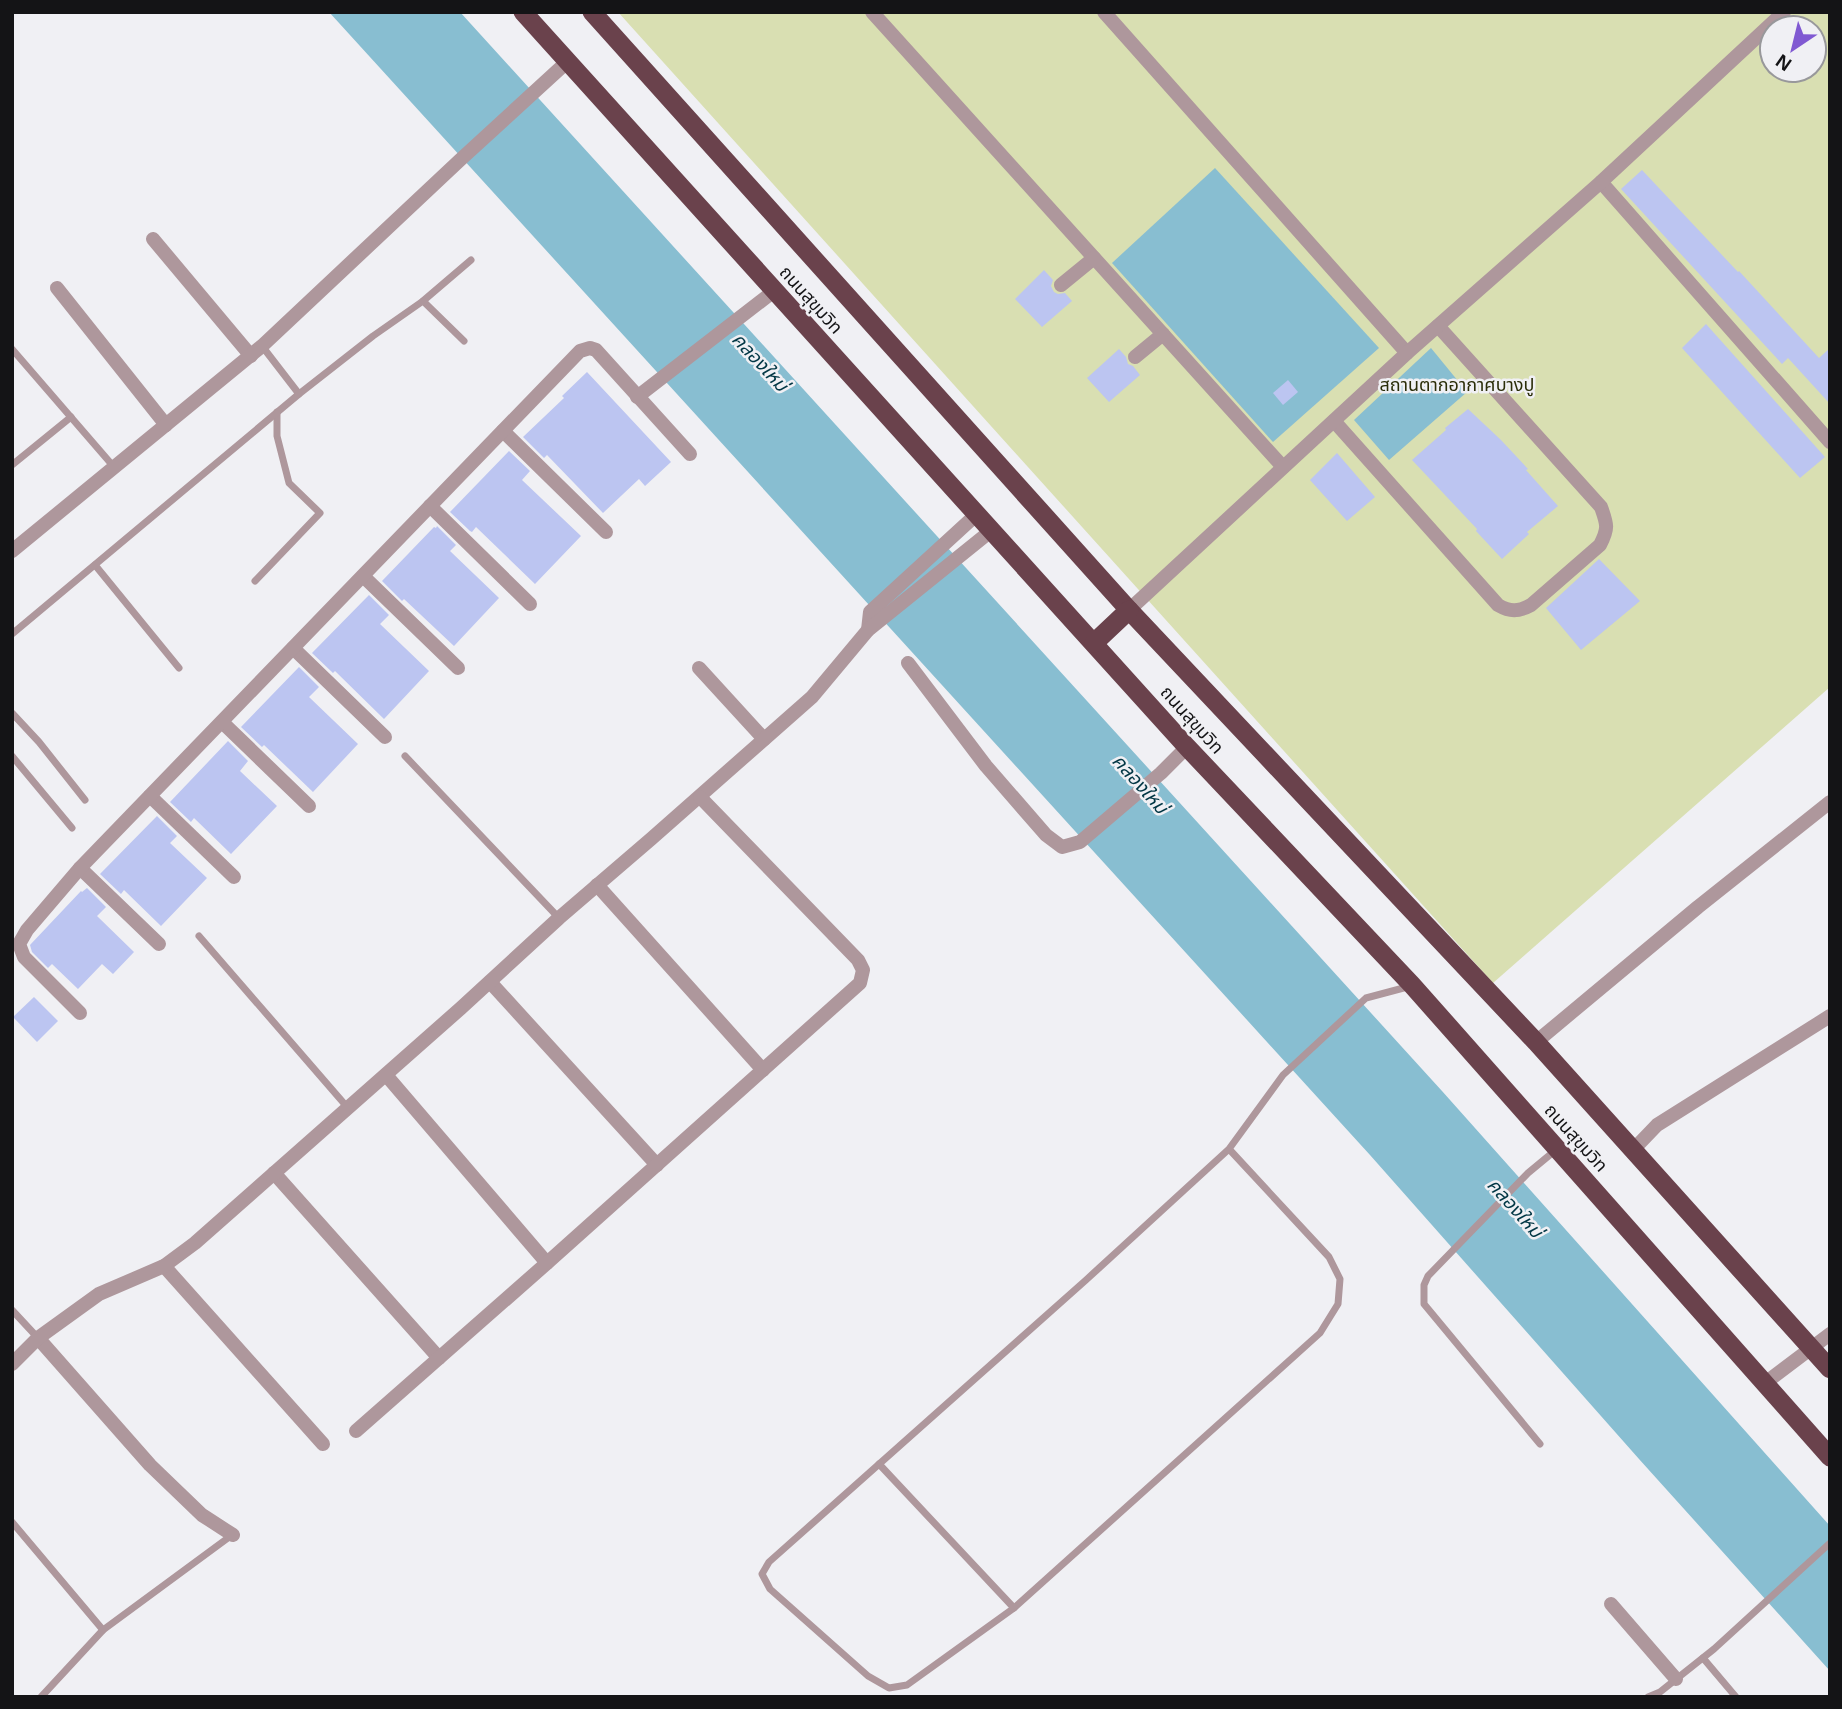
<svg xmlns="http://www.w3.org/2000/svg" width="1842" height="1709" font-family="Arial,'Noto Sans Thai',sans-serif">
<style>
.green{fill:#d9dfb2;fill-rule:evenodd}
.water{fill:#88bed1}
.building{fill:#bcc5f1}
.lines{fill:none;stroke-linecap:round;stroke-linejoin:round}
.service{stroke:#ae979c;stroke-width:7}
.minor{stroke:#ae979c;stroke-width:14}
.trunk{stroke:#6a424c;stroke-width:19}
.labels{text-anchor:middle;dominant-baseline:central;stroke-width:5;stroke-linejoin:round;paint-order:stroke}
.street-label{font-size:18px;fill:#141416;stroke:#f0f0f4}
.park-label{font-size:18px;fill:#2a2d08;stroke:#f0f0f4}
.water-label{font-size:19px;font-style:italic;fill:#023745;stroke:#f0f0f4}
</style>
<rect width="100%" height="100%" fill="#f0f0f4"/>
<!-- green -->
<path class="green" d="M618,12H1830V687L1493,983ZM1772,28H1814V70H1772Z"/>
<!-- water -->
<g class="water">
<path d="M329,12H460L1442,1091L1830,1526V1671L1639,1459L1370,1155Z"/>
<path d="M1215,168L1379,348L1273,442L1112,263Z"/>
<path d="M1431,348L1467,392L1389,460L1354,420Z"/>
</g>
<!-- building -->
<g class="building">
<path d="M1642,170L1738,272L1739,271L1819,358L1830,348V404L1788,358L1782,364L1621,189Z"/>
<path d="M1044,270L1053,280L1051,286L1054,292L1058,294L1065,293L1072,301L1042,327L1015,299Z"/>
<path d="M1706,324L1825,457L1800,478L1682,348Z"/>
<path d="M1119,349L1126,357L1128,364L1133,366L1140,375L1109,402L1087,378Z"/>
<path d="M587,372L671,462L645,486L639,479L603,513L547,455L544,458L523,437L564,398L562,396Z"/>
<path d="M1288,380L1298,392L1283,405L1273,393Z"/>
<path d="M1468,409L1501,440L1528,469L1526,470L1558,506L1527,532L1529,534L1502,559L1476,531L1477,529L1412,460L1446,430L1445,428Z"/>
<path d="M509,451L530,471L522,480L581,536L535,584L476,527L472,532L470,531L450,512Z"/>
<path d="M1337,453L1375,497L1347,521L1310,480Z"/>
<path d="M437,526L456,545L450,551L499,598L454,646L404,599L402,601L382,581L434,527L436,528Z"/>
<path d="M1599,559L1640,601L1581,650L1546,608Z"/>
<path d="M369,595L389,615L380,624L429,671L384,719L335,671L333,673L312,653Z"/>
<path d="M299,667L319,687L309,697L358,744L313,792L264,745L262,747L241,727Z"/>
<path d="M228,741L248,761L240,771L277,806L231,854L194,818L191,822L170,802Z"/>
<path d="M157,816L177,836L170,843L207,878L161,926L124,890L121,894L100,874Z"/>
<path d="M87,888L106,907L97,916L134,952L113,974L102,964L78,989L52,964L48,968L32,952L30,945L81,891L82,892Z"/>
<path d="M34,997L58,1021L37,1042L13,1017Z"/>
</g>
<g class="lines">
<!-- service -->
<g class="service">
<path d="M423,301L471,260"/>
<path d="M12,349L114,467"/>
<path d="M299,394L373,336L423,301L464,341"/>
<path d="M12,465L71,417"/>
<path d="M95,565L179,668"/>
<path d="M255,581L320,513L289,483L277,436V412"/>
<path d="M12,634L299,394L262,346"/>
<path d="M12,713L39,742L85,800"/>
<path d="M12,756L72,828"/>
<path d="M405,756L559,918"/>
<path d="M199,936L348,1108"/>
<path d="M1229,1149L1329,1257L1340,1279L1338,1304L1320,1333L1014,1608L907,1685L889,1688L868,1676L770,1589L762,1574L769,1562L1086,1280L1229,1149L1283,1075L1366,998L1411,986"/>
<path d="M12,1310L38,1338"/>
<path d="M1540,1444L1424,1304V1285L1428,1276L1528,1173L1557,1149"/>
<path d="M879,1464L1014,1608"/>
<path d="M12,1522L103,1630"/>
<path d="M1703,1658L1736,1697"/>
<path d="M41,1697L103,1630L232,1535"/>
<path d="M1648,1697L1660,1692L1714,1649L1830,1543"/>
</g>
<!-- minor -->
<g class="minor">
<path d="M872,12L1283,467"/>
<path d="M1104,12L1407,353"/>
<path d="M1601,182L1830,442"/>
<path d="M153,239L251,356"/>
<path d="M1061,285L1094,258"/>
<path d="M57,288L166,425"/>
<path d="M1135,357L1163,334"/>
<path d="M637,397L774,291"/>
<path d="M1334,421L1498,605C1510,612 1518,612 1531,605L1600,545C1609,528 1607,524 1601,507L1438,326"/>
<path d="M503,431L606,532"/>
<path d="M430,506L530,604"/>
<path d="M12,551L262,346L460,160L567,62"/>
<path d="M363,576L458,668"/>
<path d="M1129,610L1407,353L1601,182L1784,12"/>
<path d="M868,630L870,612L977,514"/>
<path d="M293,648L385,737"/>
<path d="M908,663L986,766L1046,835L1062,847L1080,842L1161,773L1187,747"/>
<path d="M699,668L764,739"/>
<path d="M222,722L309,806"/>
<path d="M150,796L234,877"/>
<path d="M80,868L159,944"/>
<path d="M597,885L763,1070"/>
<path d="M490,982L657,1165"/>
<path d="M80,1013L24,957L19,944L27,930L80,868L580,351L590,348L596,350L690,454"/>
<path d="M1536,1042L1698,907L1830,802"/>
<path d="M386,1075L547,1263"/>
<path d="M1633,1150L1657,1125L1830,1016"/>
<path d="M274,1173L439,1358"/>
<path d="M164,1266L323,1444"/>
<path d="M38,1338L150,1465L202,1515L233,1535"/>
<path d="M12,1364L38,1338L99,1294L164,1266L195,1243L461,1008L559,918L651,839L812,697L868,630L992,530"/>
<path d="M1765,1383L1830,1334"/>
<path d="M356,1431L547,1263L860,983L863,970L858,960L700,797"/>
<path d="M1611,1604L1676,1679"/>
</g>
<!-- trunk -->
<g class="trunk">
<path d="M523,12L1187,747L1412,985L1830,1457"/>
<path d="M592,12L1129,610L1536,1042L1830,1369"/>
<path d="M1094,643L1129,610"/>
</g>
</g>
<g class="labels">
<!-- street labels -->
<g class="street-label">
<text transform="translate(811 300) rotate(48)">ถนนสุขุมวิท</text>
<text transform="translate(1192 720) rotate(48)">ถนนสุขุมวิท</text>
<text transform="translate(1576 1138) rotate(48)">ถนนสุขุมวิท</text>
</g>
<!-- park labels -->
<g class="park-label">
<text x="1457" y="385">สถานตากอากาศบางปู</text>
</g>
<!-- water labels -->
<g class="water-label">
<text transform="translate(760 362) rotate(47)">คลองใหม่</text>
<text transform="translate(1140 784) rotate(48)">คลองใหม่</text>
<text transform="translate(1515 1208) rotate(48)">คลองใหม่</text>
</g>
</g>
<!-- border -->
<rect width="1842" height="1709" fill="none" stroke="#141416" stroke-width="28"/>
<!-- north arrow -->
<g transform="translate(1793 49) rotate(215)"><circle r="33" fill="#f0f0f4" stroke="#98989b" stroke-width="2"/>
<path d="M0-5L12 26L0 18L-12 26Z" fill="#8059d2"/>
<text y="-10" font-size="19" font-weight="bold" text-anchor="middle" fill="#141416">N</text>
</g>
</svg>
